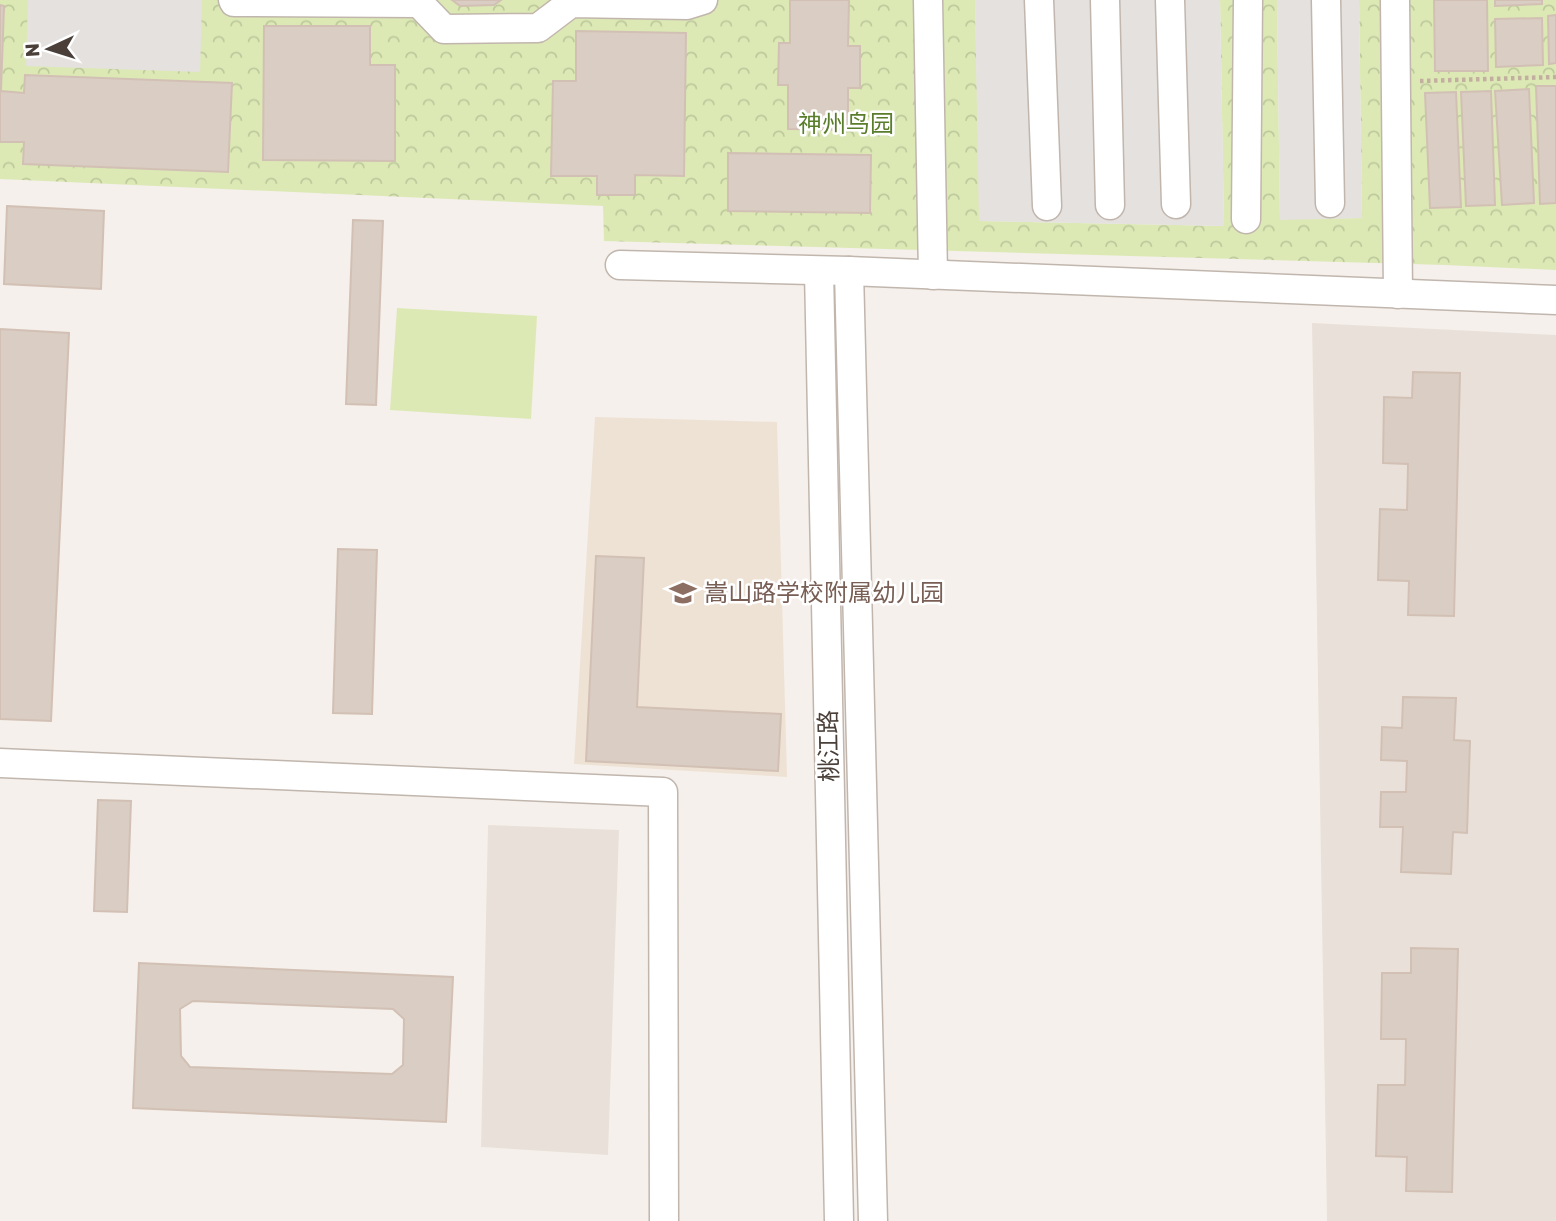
<svg xmlns="http://www.w3.org/2000/svg" width="1556" height="1221" font-family="Rubik,'Noto Sans SC',sans-serif">
<style>
.residential{fill:#e9e1d9}
.education{fill:#eee2d5}
.forest{fill:url(#forest-crowns)}
.garden{fill:#dce9b5}
.parking{fill:#e4e1df}
.building{fill:#dacdc3;stroke:#d2c0b4;stroke-width:2;fill-rule:evenodd}
.lines{fill:none;stroke-linecap:round;stroke-linejoin:round}
.minor-casing{stroke:#c1b6ad;stroke-width:31}
.path{stroke:#c3af9f;stroke-width:4.5;stroke-dasharray:3.5 3.5;stroke-linecap:butt}
.minor{stroke:#fff;stroke-width:28}
.labels{text-anchor:middle;dominant-baseline:central;stroke-width:5;stroke-linejoin:round;paint-order:stroke}
.park-label{font-size:24px;fill:#5a7d2b;stroke:#fff}
.education-label{font-size:24px;fill:#785e54;stroke:#fff;text-anchor:start}
.street-label{font-size:24px;fill:#4a4039;stroke:#fff}
</style>
<defs>
<pattern id="forest-crowns" width="20" height="18" patternUnits="userSpaceOnUse" patternTransform="scale(1.75)"><rect width="20" height="18" fill="#dce9b5"/><path d="M2 6a3 3 0 1 1 6 0M12 15a3 3 0 1 1 6 0" fill="none" stroke="#bec99c"/></pattern>
</defs>
<rect width="100%" height="100%" fill="#f5f0eb"/>
<!-- residential -->
<g class="residential">
<path d="M1312,323L1556,335V1221H1327Z"/>
<path d="M488,825L619,830L608,1155L481,1147Z"/>
</g>
<!-- education -->
<path class="education" d="M595,417L777,422L787,777L574,764Z"/>
<!-- forest -->
<path class="forest" d="M0,0H975L980,221L1224,226L1220,0H1277L1280,219L1362,218L1359,0H1556V270L1445,265L604,241L603,206L0,179Z"/>
<!-- garden -->
<path class="garden" d="M397,308L537,316L531,419L390,410Z"/>
<!-- parking -->
<g class="parking">
<path d="M28,0H202L200,72L26,66Z"/>
<path d="M975,0H1220L1224,226L979,221Z"/>
<path d="M1277,0H1359L1362,218L1280,220Z"/>
</g>
<!-- building -->
<g class="building">
<path d="M452,0H501L494,5L460,6Z"/>
<path d="M790,0H849L848,46H860V88H848V130L788,129V85H778L779,43H790Z"/>
<path d="M1434,0H1487L1488,71H1435Z"/>
<path d="M1495,0H1542V4L1495,6Z"/>
<path d="M0,5L4,6L1,91L24,93L25,75L232,83L228,172L23,164L24,142H0Z"/>
<path d="M1556,15V63L1549,64L1548,16Z"/>
<path d="M1542,18L1543,65L1496,67L1495,19Z"/>
<path d="M264,26H370V65H395V161L263,160Z"/>
<path d="M576,31L686,33L684,176L635,175V195H597V176H551L553,81H576Z"/>
<path d="M1536,86H1556V203L1540,204Z"/>
<path d="M1529,89L1534,203L1502,205L1495,91Z"/>
<path d="M1491,91L1495,205L1466,206L1461,92Z"/>
<path d="M1456,92L1461,207L1430,208L1425,93Z"/>
<path d="M728,153L871,155L870,213L728,211Z"/>
<path d="M7,206L104,211L101,289L4,284Z"/>
<path d="M353,220L383,221L376,405L346,404Z"/>
<path d="M0,329L69,333L51,721L0,719Z"/>
<path d="M1413,372L1460,373L1454,616L1408,615L1409,581L1378,580L1380,509L1407,510L1408,464L1383,463L1384,397L1412,398Z"/>
<path d="M338,549L377,550L372,714L333,713Z"/>
<path d="M596,556L644,558L637,707L781,714L778,771L586,761Z"/>
<path d="M1403,697L1456,698L1454,740L1470,741L1467,833L1453,832L1451,874L1401,872L1403,827H1380L1381,792H1406L1407,761L1381,760L1382,727L1402,728Z"/>
<path d="M98,800L131,801L127,912L94,911Z"/>
<path d="M1411,948L1458,949L1452,1192L1406,1191L1407,1157L1376,1156L1378,1085H1405L1406,1039H1381L1382,973H1411Z"/>
<path d="M139,963L453,977L446,1122L133,1108ZM193,1001L393,1009L404,1019L403,1065L392,1074L190,1067L181,1056L180,1009Z"/>
</g>
<g class="lines">
<!-- minor casing -->
<g class="minor-casing">
<g id="minor">
<path d="M233,0L234,2L419,3L444,29L538,28L571,3L687,5L703,0"/>
<path d="M928,0L933,275"/>
<path d="M1039,0L1047,206"/>
<path d="M1105,0L1110,205"/>
<path d="M1170,0L1176,204"/>
<path d="M1326,0L1330,203"/>
<path d="M1395,0L1398,294"/>
<path d="M1246,219L1248,0"/>
<path d="M620,265L849,271L1556,300"/>
<path d="M819,271L839,1221"/>
<path d="M849,271L873,1221"/>
<path d="M0,763L663,792L664,1221"/>
</g>
</g>
<!-- path -->
<path class="path" d="M1420,81L1556,77"/>
<!-- minor -->
<use href="#minor" class="minor"/>
</g>
<!-- icons -->
<defs>
<g id="school-bare" transform="scale(2.1)"><path d="M0-5L7-2L0 1L-7-2ZM-4 1L0 2.5L4 1V4Q0 6-4 4Z" fill="#8d6e63" stroke="#fff" stroke-width="2.5" paint-order="stroke"/></g>
</defs>
<g fill-rule="evenodd">
<use href="#school-bare" x="683" y="593"/>
</g>
<g class="labels">
<!-- park labels -->
<g class="park-label">
<text x="846" y="124">神州鸟园</text>
</g>
<!-- education labels -->
<g class="education-label">
<text x="704" y="593">嵩山路学校附属幼儿园</text>
</g>
<!-- street labels -->
<g class="street-label">
<text transform="translate(829 746) rotate(-91)">桃江路</text>
</g>
</g>
<!-- north arrow -->
<g transform="translate(49 49) rotate(266)" stroke="#ffffff" stroke-width="5" paint-order="stroke">
<path d="M0-5L12 26L0 18L-12 26Z" fill="#4a4039"/>
<text y="-10" font-size="19" font-weight="bold" text-anchor="middle" fill="#4a4039">N</text>
</g>
</svg>
